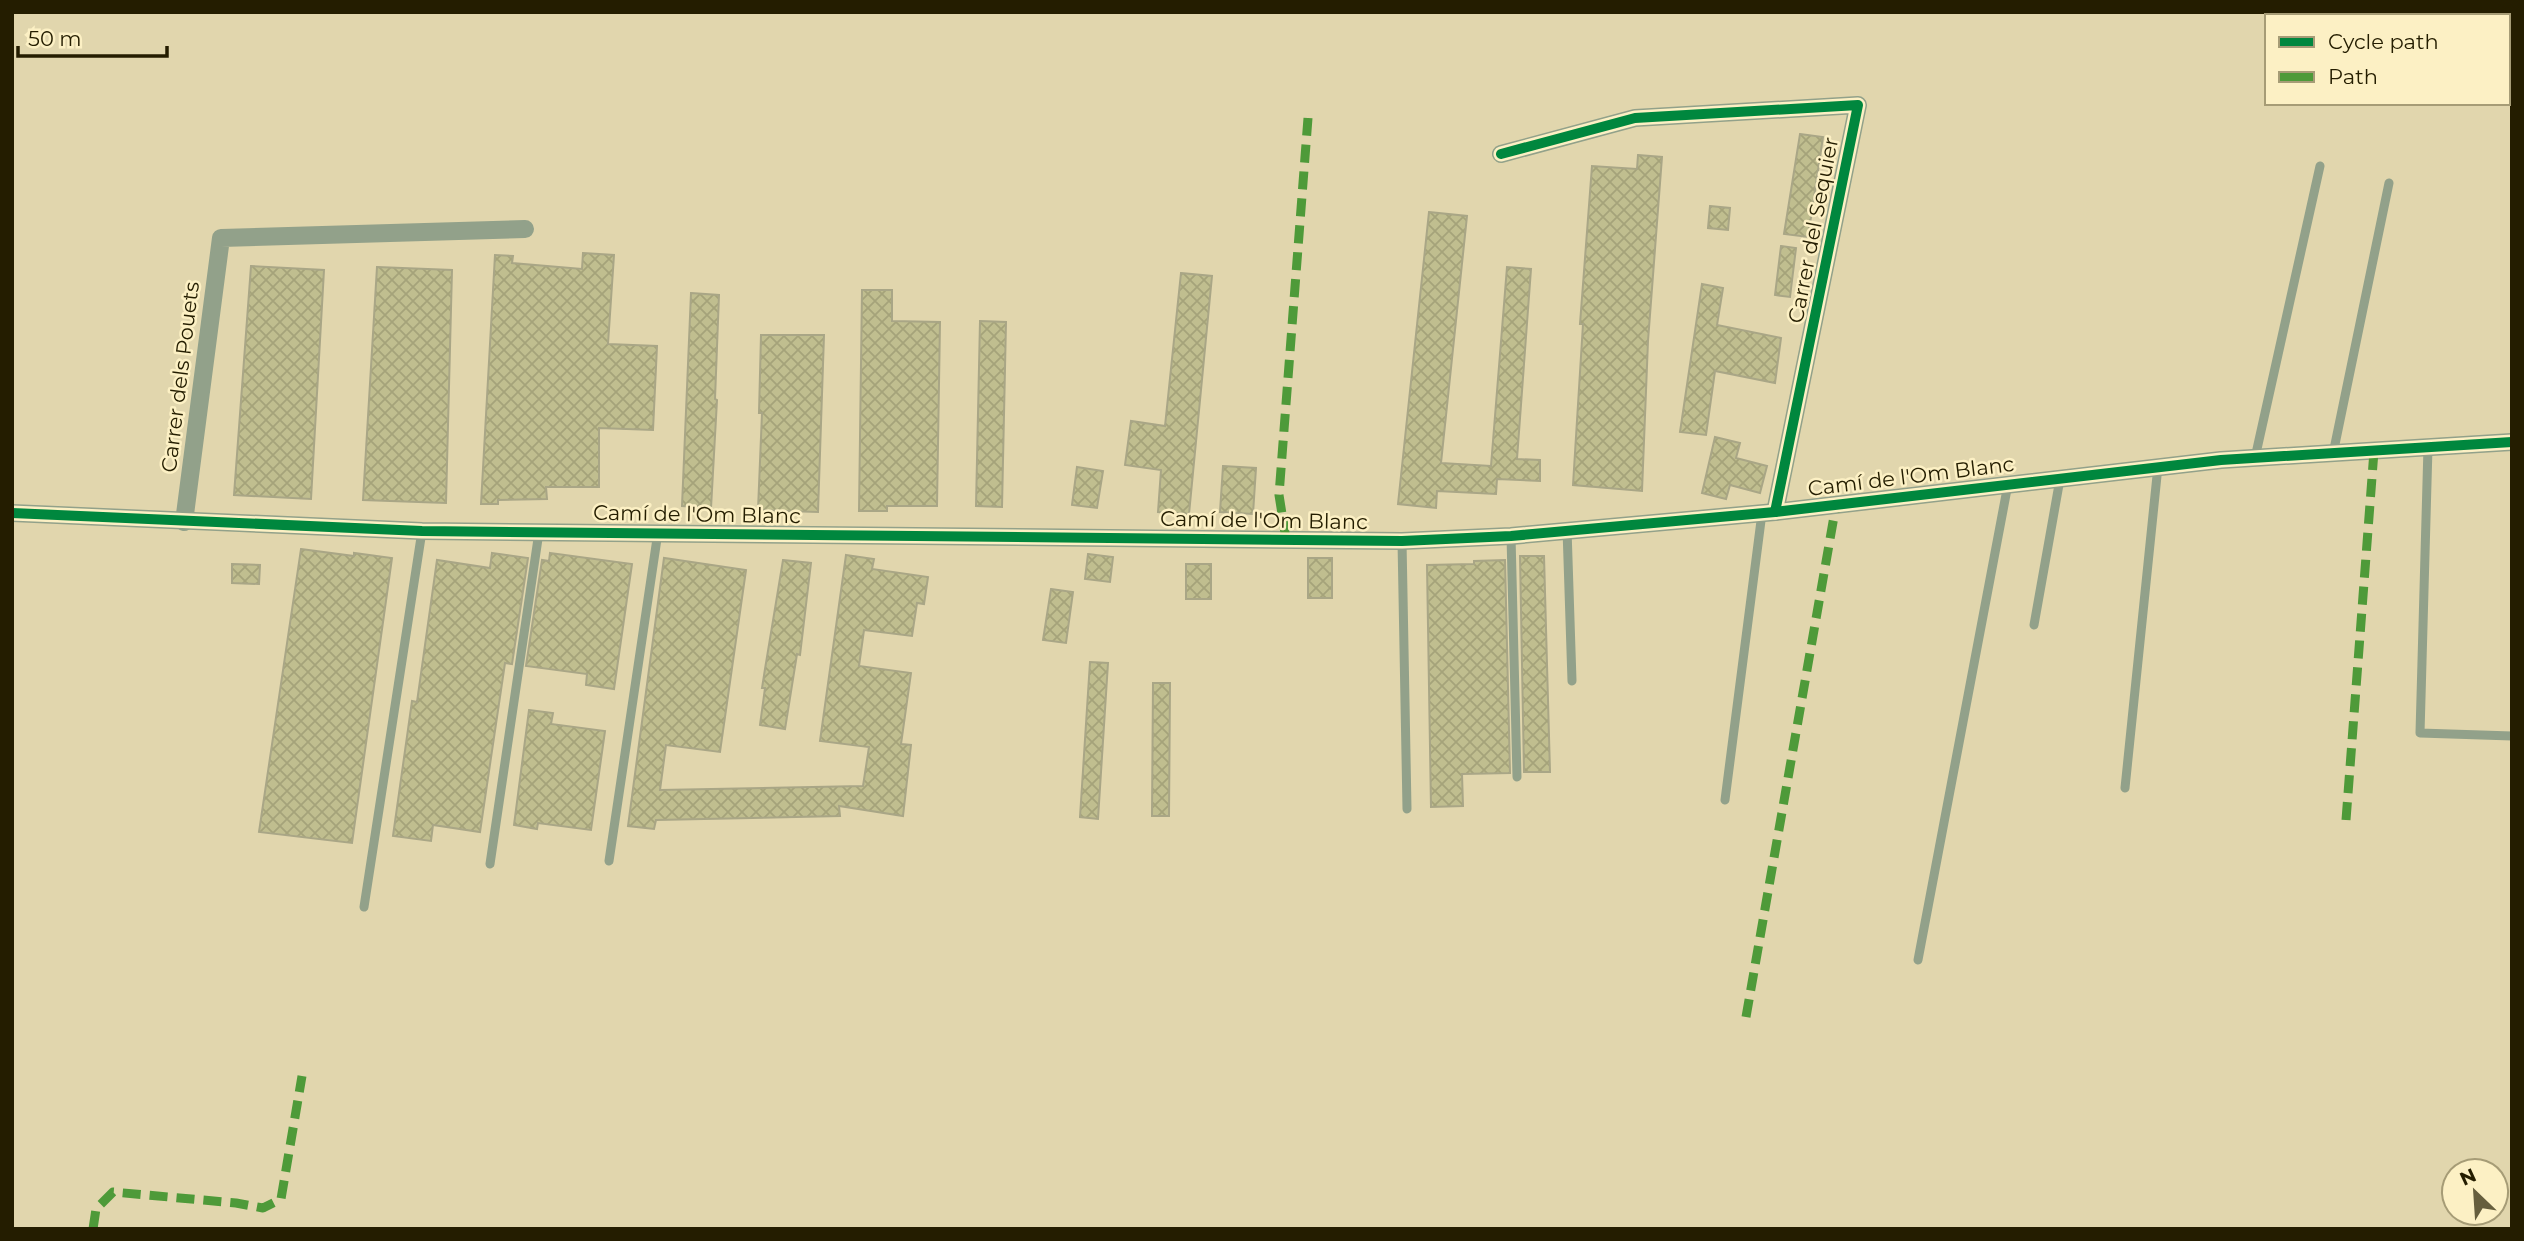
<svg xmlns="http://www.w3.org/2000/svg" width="2524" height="1241" font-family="Montserrat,sans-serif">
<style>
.building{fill:url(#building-cross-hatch);stroke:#a9a686;stroke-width:2}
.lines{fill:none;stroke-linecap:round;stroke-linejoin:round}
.service{stroke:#92a18a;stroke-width:9}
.minor{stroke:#92a18a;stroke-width:18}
.quiet{stroke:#4e9a39;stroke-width:9;stroke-dasharray:18 9;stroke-linecap:butt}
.cycleway-casing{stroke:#fcf0c4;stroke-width:15}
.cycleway{stroke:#00873e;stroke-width:10}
.labels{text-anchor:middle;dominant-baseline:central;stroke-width:5;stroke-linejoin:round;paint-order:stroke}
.street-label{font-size:21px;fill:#241d00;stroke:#fcf0c4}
</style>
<defs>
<pattern id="building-cross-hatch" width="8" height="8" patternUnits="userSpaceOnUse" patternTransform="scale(1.75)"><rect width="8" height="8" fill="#c0be8f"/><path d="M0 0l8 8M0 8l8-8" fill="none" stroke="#a5a37a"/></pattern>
</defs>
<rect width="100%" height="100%" fill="#e1d6ad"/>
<!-- building -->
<g class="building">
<path d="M1800,134L1823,137L1808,237L1784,234Z"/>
<path d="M1638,155L1662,157L1648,341L1642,491L1573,485L1583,324H1580L1592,166L1637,169Z"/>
<path d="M1710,206L1730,208L1728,230L1708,228Z"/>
<path d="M1429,212L1467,216L1441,463L1491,466L1507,267L1531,269L1517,459L1540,460V481L1497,479L1496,494L1437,491L1436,508L1398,504Z"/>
<path d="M1781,246L1796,248L1790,297L1775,295Z"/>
<path d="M583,253L614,255L608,344L657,346L653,430L599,428V487H546L547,499L498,500V504H481L495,255L513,256L512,263L582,269Z"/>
<path d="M251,266L324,270L311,499L234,495Z"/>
<path d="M377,267L452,270L446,503L363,500Z"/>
<path d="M1181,273L1212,276L1189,514L1158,512L1161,470L1125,465L1131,421L1165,426Z"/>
<path d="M1702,284L1723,288L1717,325L1781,338L1775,383L1715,371L1706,435L1680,432Z"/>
<path d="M862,290H892V321L940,322L937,506H887V511H859Z"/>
<path d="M691,293L719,295L715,399L717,400L711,508L682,506Z"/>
<path d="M980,321L1006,322L1002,507L976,506Z"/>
<path d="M761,335H824L818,512L758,510L762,413H759Z"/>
<path d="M1715,437L1740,443L1736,458L1767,466L1760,493L1730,485L1726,499L1702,493Z"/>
<path d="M1223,466L1256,468L1253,514L1220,512Z"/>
<path d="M1077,467L1103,471L1097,508L1072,505Z"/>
<path d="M301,549L354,556V553L392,558L352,843L259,832Z"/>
<path d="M492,553L528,558L512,664L505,663L480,832L433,825L431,841L393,836L412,701L417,702L437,560L490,568Z"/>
<path d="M550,553L632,564L614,689L586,685L587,674L526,666L542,560L549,561Z"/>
<path d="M1088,554L1113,557L1110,582L1085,579Z"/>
<path d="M846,555L874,559L872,569L928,577L924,604L917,603L912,636L864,630L859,666L911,673L901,744L911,745L903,816L839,806L840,816L656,820L654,829L628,826L664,558L746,570L720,752L666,745L660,790L863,786L869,747L820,741Z"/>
<path d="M1520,556H1544L1550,772H1524Z"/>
<rect x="1308" y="558" width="24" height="40"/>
<path d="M783,560L811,563L800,655L797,654L785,729L760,725L765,688H762L765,669Z"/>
<path d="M1505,560L1510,773L1462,774L1463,806L1431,807L1427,565L1474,564V561Z"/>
<path d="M232,564L260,565L259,584L232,583Z"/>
<rect x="1186" y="564" width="25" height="35"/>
<path d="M1051,589L1073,592L1066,643L1043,640Z"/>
<path d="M1090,662L1108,663L1098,819L1080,817Z"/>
<path d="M1153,683H1170L1169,816H1152Z"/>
<path d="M529,710L553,713L551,724L605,731L591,830L538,823L537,829L514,825Z"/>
</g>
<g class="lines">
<!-- service -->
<g class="service">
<path d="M2428,447L2420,733L2512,736"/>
<path d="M2333,454L2389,183"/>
<path d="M2255,458L2320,166"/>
<path d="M1567,529L1572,681"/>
<path d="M1511,536L1517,777"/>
<path d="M1402,541L1407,809"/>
<path d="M2034,625L2060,479"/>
<path d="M2125,788L2158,466"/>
<path d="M1725,800L1762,513"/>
<path d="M609,861L658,532"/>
<path d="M490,864L539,532"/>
<path d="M364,907L422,531"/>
<path d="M1918,960L2008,484"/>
</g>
<!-- minor -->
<g class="minor">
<path d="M1501,154L1635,118L1858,105L1775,512"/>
<path d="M12,513L422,531L1402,541L1511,536L1775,512L2221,460L2512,442"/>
<path d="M184,522L221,238L525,229"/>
</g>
<!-- quiet -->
<g class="quiet">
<path d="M1286,539L1279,495L1308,118"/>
<path d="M2346,820L2374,451"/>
<path d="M1746,1017L1836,505"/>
<path d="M93,1229L96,1209L113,1192L236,1203L263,1208L281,1199L302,1076"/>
</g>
<!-- cycleway casing -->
<g class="cycleway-casing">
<g id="cycleway">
<path d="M1501,154L1635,118L1858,105L1775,512"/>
<path d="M12,513L422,531L1402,541L1511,536L1775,512L2221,460L2512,442"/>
</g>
</g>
<!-- cycleway -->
<use href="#cycleway" class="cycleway"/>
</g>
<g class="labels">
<!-- street labels -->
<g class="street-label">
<text transform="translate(1813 230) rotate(-79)">Carrer del Sequier</text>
<text transform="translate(180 377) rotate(-83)">Carrer dels Pouets</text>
<text transform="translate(1911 476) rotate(-7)">Camí de l'Om Blanc</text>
<text transform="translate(697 514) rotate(1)">Camí de l'Om Blanc</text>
<text transform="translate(1264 520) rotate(1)">Camí de l'Om Blanc</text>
</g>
</g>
<!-- border -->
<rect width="2524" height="1241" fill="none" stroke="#241d00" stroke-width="28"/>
<!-- legend -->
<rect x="2265" y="14" width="245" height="91" fill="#fcf0c4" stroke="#a69c76" stroke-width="2"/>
<rect x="2279" y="37" width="35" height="10" fill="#00873e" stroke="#a69c76" stroke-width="2"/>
<text x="2328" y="49" font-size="21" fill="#241d00">Cycle path</text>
<rect x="2279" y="72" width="35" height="10" fill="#4e9a39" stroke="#a69c76" stroke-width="2"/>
<text x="2328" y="84" font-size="21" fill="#241d00">Path</text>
<!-- north arrow -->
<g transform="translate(2475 1192) rotate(335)"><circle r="33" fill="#fcf0c4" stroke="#a69c76" stroke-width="2"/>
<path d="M0-5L12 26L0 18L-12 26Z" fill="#665e3d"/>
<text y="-10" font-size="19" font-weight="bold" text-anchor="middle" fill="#241d00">N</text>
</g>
<!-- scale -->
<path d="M18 46v10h149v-10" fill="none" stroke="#241d00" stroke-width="3.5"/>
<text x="28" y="46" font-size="21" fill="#241d00" stroke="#fcf0c4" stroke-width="5" paint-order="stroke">50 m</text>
</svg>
